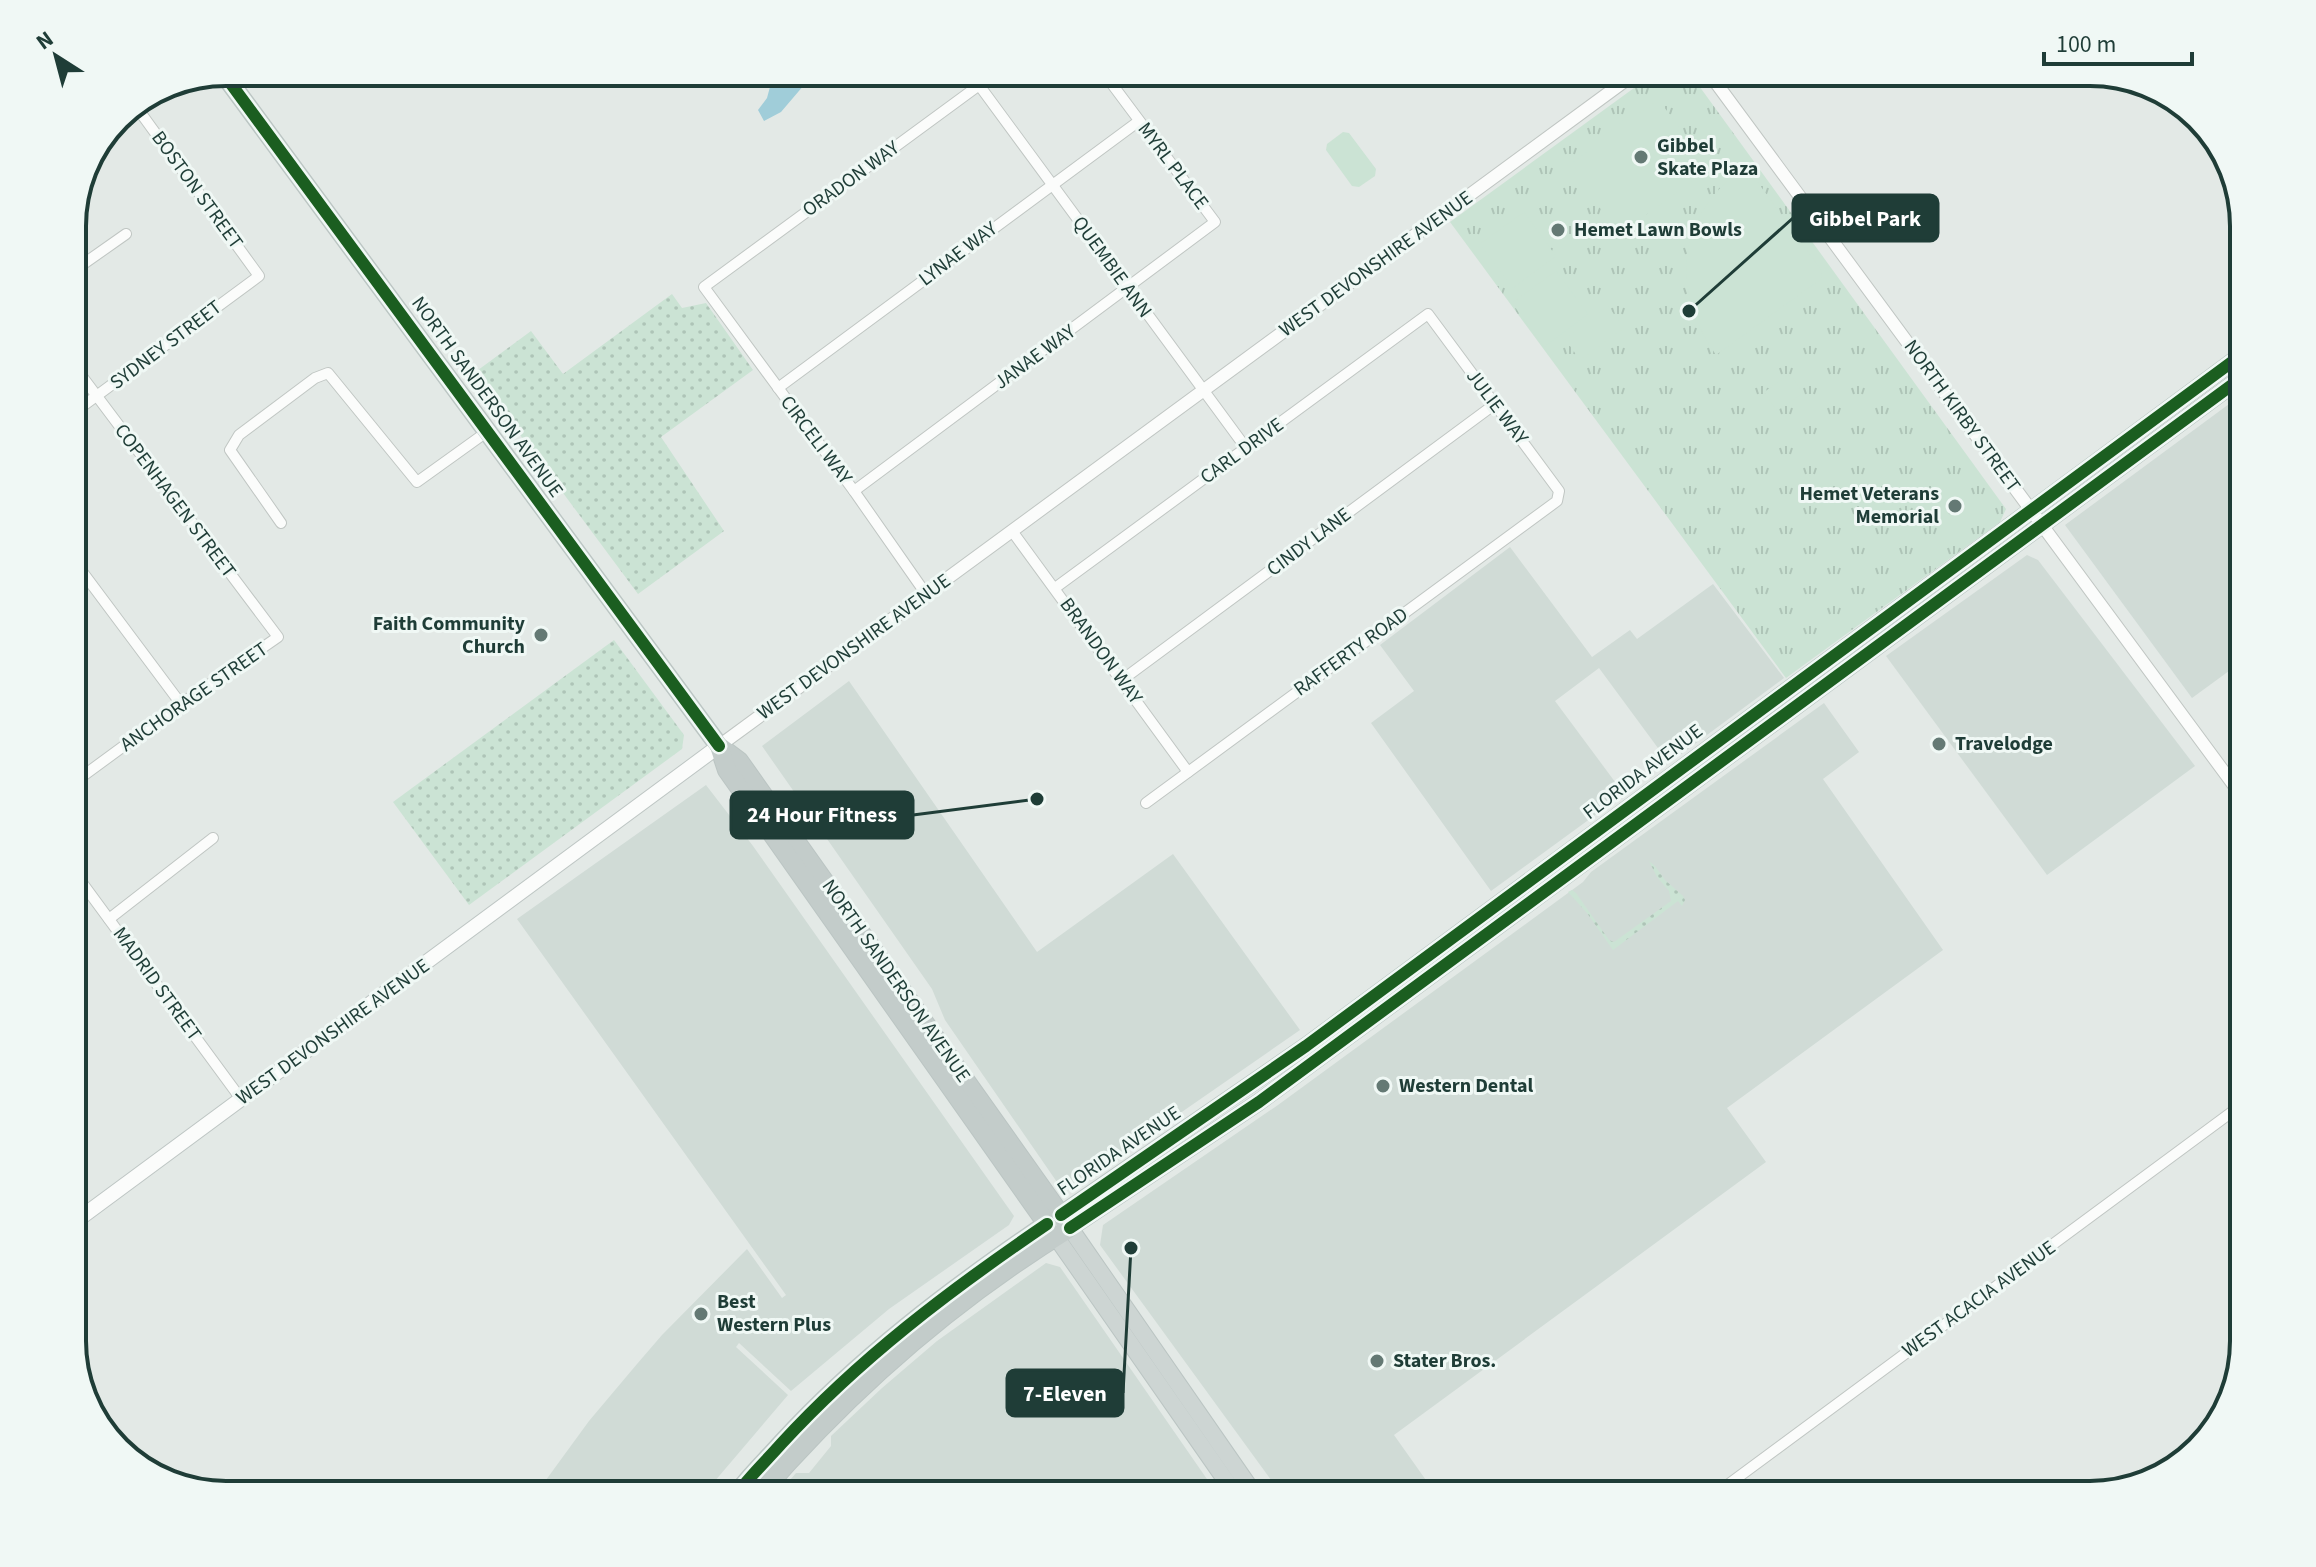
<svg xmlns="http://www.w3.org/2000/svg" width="2316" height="1567" font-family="'Source Sans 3',sans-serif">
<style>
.built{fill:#d0dbd6}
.grass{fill:url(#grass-dots)}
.park{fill:url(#park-tufts)}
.pitch{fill:#cbe3d4}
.water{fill:#a0cdd9}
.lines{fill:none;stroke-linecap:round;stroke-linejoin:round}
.minor-casing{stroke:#c0c6c3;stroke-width:12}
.tertiary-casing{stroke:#c0c6c3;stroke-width:14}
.secondary-casing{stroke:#bec6c4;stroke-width:16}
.primary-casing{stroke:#bbc5c3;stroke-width:18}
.trunk-casing{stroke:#bbc5c3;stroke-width:20}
.minor{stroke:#fbfcfb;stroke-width:10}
.tertiary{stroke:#fbfcfb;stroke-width:12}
.secondary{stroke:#fbfcfb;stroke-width:14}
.primary{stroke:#cdd5d3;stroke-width:16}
.trunk{stroke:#c3ccca;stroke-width:18}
.cycleway-casing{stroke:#f0f8f5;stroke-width:17}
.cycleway{stroke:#1b5e20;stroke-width:12}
.poi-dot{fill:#647974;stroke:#f0f8f5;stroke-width:3}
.labels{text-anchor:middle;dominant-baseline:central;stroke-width:6;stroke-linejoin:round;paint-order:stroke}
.poi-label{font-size:20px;font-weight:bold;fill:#1f3d37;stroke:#f0f8f5;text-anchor:start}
.street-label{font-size:20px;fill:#1f3d37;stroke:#f0f8f5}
.rim{fill:none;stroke:#1f3d37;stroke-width:4}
.leader{fill:none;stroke:#1f3d37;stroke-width:3}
.callout-dot{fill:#1f3d37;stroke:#f0f8f5;stroke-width:3}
.callout{fill:#1f3d37;stroke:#1f3d37;stroke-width:3}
.callout-label{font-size:22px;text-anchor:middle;font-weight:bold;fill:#fff}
</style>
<defs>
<pattern id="grass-dots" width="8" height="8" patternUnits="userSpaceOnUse" patternTransform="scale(2)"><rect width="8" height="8" fill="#cbe3d4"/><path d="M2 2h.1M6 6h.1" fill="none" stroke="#aec4b7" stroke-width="1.8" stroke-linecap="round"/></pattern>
<pattern id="park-tufts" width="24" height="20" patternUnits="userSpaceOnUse" patternTransform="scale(2)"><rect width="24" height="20" fill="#cbe3d4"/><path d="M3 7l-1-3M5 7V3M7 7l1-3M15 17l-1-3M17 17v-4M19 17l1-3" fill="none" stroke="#aec4b7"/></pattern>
</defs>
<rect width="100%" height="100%" fill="#e3e9e6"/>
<!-- built -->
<g class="built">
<path d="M2244,393V660L2192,698L2065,525Z"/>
<path d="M1510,547L1592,657L1630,630L1637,639L1713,584L1784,678L1669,763L1599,668L1555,701L1624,794L1491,891L1371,723L1414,691L1380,645Z"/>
<path d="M2027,555L2038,560L2195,766L2047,875L1886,656Z"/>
<path d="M849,681L1037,952L1173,854L1300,1030L1072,1188L1059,1185L945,1020L932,989L762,746Z"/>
<path d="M1824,703L1859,752L1823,779L1943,950L1727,1108L1766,1162L1394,1435L1428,1483L1412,1495H1282L1100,1245L1103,1225L1278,1105L1583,882L1591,872Z"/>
<path d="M706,785L753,846L1014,1216L1009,1225L889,1309L791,1391L739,1343L736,1347L788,1395L703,1495H535L589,1421L637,1364L662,1335L747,1249L782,1298L786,1295L517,919Z"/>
<path d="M1046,1263L1060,1267L1218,1495H777L796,1473H809L831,1446V1436L882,1388L937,1341Z"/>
</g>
<!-- grass -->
<g class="grass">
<path d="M672,294L682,308L706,303L753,370L661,437L724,531L638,594L474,373L531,331L563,374Z"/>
<path d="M614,640L684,735L682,749L469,905L393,802Z"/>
<path d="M1649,861L1655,866L1665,880L1683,896L1685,900L1682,906L1678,901L1613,950L1587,913L1568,892L1572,890L1576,893L1609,940L1614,942L1671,901L1669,891L1657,877Z"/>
</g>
<!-- park -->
<path class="park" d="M1656,72H1689L2006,509L2000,522L1786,678L1450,222Z"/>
<!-- pitch -->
<g class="pitch">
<path d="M1659,100L1708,167L1707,170L1632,225C1616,229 1609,221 1600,208L1606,203L1602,197H1593L1571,164L1591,149L1587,144L1594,139H1599L1632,114L1634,116Z"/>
<path d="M1343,132L1349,133L1376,169L1375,176L1359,187L1352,186L1326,150L1327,144Z"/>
<path d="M1746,166L1822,271L1821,279L1716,355C1669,288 1677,214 1746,166Z"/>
<path d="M1524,212L1556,256L1513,288L1480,244Z"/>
<path d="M1556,271L1588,314L1544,347L1512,303Z"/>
<path d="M1608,306L1624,328L1580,360L1565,339Z"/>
<path d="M1790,374L1803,393L1777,411L1764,392Z"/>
</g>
<!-- water -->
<path class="water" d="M774,72H813L810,78L781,112L764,121L758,110L767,98Z"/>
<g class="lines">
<!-- minor casing -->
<g class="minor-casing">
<g id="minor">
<path d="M979,85L1246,448"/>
<path d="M72,272L126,234"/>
<path d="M72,363L278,637L181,704L72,784"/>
<path d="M778,388L1139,121"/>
<path d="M72,414L259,276L135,105"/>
<path d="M854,491L1215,222L1103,72"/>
<path d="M281,523L230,450L239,435L315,378L328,373L417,482L488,431"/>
<path d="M1012,531L1188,772"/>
<path d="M72,558L181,704"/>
<path d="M1055,588L1428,314L1559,491L1557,501L1146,803"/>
<path d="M926,594L854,491L704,287L997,72"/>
<path d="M1122,680L1495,404"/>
<path d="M72,869L241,1099"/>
<path d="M109,919L213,838"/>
<path d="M1714,1495L2244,1103"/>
</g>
</g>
<!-- tertiary casing -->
<g class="tertiary-casing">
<g id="tertiary">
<path d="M1708,72L2244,799"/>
<path d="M719,746L1637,72"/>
</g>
</g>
<!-- secondary casing -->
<g class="secondary-casing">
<path id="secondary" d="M72,1224L719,746"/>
</g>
<!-- primary casing -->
<g class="primary-casing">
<g id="primary">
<path d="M1236,1495L1047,1224L1306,1046L2244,353"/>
<path d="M1255,1495L1070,1228L1259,1102L2244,376"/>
</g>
</g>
<!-- trunk casing -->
<g class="trunk-casing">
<g id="trunk">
<path d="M223,73L719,746L739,761L1070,1228C954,1299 848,1392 759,1495"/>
<path d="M719,746L727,770L1047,1224C950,1290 860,1358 781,1444C766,1461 749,1477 736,1495"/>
</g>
</g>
<!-- minor -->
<use href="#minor" class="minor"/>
<!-- tertiary -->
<use href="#tertiary" class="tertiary"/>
<!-- secondary -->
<use href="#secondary" class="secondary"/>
<!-- primary -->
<use href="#primary" class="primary"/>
<!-- trunk -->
<use href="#trunk" class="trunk"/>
<!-- cycleway casing -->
<g class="cycleway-casing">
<g id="cycleway">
<path d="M223,73L719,746"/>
<path d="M1061,1215L1306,1046L2244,353"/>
<path d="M1070,1228L1259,1102L2244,376"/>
<path d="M736,1495C749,1477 766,1461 781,1444C860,1358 950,1290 1047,1224"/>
</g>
</g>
<!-- cycleway -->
<use href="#cycleway" class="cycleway"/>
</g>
<!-- markers -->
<g class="poi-dot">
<circle cx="1641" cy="157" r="8"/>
<circle cx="1558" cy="230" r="8"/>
<circle cx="1955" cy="506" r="8"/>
<circle cx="541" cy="635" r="8"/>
<circle cx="1939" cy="744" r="8"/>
<circle cx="1383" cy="1086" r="8"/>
<circle cx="701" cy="1314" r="8"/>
<circle cx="1377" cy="1361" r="8"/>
</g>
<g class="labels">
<!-- poi labels -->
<g class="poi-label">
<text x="1657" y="146">Gibbel<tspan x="1657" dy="23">Skate Plaza</tspan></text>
<text x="1574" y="230">Hemet Lawn Bowls</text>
<text x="1939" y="494" text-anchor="end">Hemet Veterans<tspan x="1939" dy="23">Memorial</tspan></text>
<text x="525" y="624" text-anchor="end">Faith Community<tspan x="525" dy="23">Church</tspan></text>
<text x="1955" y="744">Travelodge</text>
<text x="1399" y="1086">Western Dental</text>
<text x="717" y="1302">Best<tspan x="717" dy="23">Western Plus</tspan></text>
<text x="1393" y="1361">Stater Bros.</text>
</g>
<!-- street labels -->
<g class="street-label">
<text transform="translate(1173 166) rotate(53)">MYRL PLACE</text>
<text transform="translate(851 179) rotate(-36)">ORADON WAY</text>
<text transform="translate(197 190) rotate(54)">BOSTON STREET</text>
<text transform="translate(958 254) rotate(-37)">LYNAE WAY</text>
<text transform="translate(1376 264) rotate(-36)">WEST DEVONSHIRE AVENUE</text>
<text transform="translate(1112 267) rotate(54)">QUEMBIE ANN</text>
<text transform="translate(166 345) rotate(-37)">SYDNEY STREET</text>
<text transform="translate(1035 357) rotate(-36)">JANAE WAY</text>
<text transform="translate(487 397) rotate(54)">NORTH SANDERSON AVENUE</text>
<text transform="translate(1497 407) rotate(53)">JULIE WAY</text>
<text transform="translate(1962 416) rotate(54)">NORTH KIRBY STREET</text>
<text transform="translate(816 440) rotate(53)">CIRCELI WAY</text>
<text transform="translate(1242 451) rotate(-36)">CARL DRIVE</text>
<text transform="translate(175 501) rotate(53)">COPENHAGEN STREET</text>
<text transform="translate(1309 542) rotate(-37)">CINDY LANE</text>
<text transform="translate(854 647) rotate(-36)">WEST DEVONSHIRE AVENUE</text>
<text transform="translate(1101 651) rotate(54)">BRANDON WAY</text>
<text transform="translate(1351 652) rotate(-36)">RAFFERTY ROAD</text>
<text transform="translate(194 697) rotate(-35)">ANCHORAGE STREET</text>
<text transform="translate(1643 772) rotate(-37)">FLORIDA AVENUE</text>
<text transform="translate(896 981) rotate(55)">NORTH SANDERSON AVENUE</text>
<text transform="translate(157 984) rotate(54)">MADRID STREET</text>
<text transform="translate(333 1032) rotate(-36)">WEST DEVONSHIRE AVENUE</text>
<text transform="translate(1119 1151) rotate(-34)">FLORIDA AVENUE</text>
<text transform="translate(1979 1299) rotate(-36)">WEST ACACIA AVENUE</text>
</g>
</g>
<!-- crop -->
<path d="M0 0H2316V1567H0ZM226 86H2090A140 140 0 0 1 2230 226V1341A140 140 0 0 1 2090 1481H226A140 140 0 0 1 86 1341V226A140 140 0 0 1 226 86Z" fill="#f0f8f5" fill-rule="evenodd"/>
<path class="rim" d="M226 86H2090A140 140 0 0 1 2230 226V1341A140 140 0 0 1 2090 1481H226A140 140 0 0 1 86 1341V226A140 140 0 0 1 226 86Z"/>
<!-- callouts -->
<path class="leader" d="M1689 311L1793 218M1037 799L913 815M1131 1248L1123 1393"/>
<g class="callout-dot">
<circle cx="1689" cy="311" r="8"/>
<circle cx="1037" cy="799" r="8"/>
<circle cx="1131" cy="1248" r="8"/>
</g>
<g class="callout">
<rect x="1793" y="195" width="145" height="46" rx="8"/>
<rect x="731" y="792" width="182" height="46" rx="8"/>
<rect x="1007" y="1370" width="116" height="46" rx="8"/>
</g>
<g class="callout-label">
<text x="1865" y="226">Gibbel Park</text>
<text x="822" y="822">24 Hour Fitness</text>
<text x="1065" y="1401">7-Eleven</text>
</g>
<!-- north arrow -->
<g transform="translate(56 56) rotate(324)" stroke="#f0f8f5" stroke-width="6" paint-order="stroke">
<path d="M0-6L14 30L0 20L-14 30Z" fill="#1f3d37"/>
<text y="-12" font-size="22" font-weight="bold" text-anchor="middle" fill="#1f3d37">N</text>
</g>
<!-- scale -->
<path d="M2044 52v12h148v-12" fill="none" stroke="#1f3d37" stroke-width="4"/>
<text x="2056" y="52" font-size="24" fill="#1f3d37" stroke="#f0f8f5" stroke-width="6" paint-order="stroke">100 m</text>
</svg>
